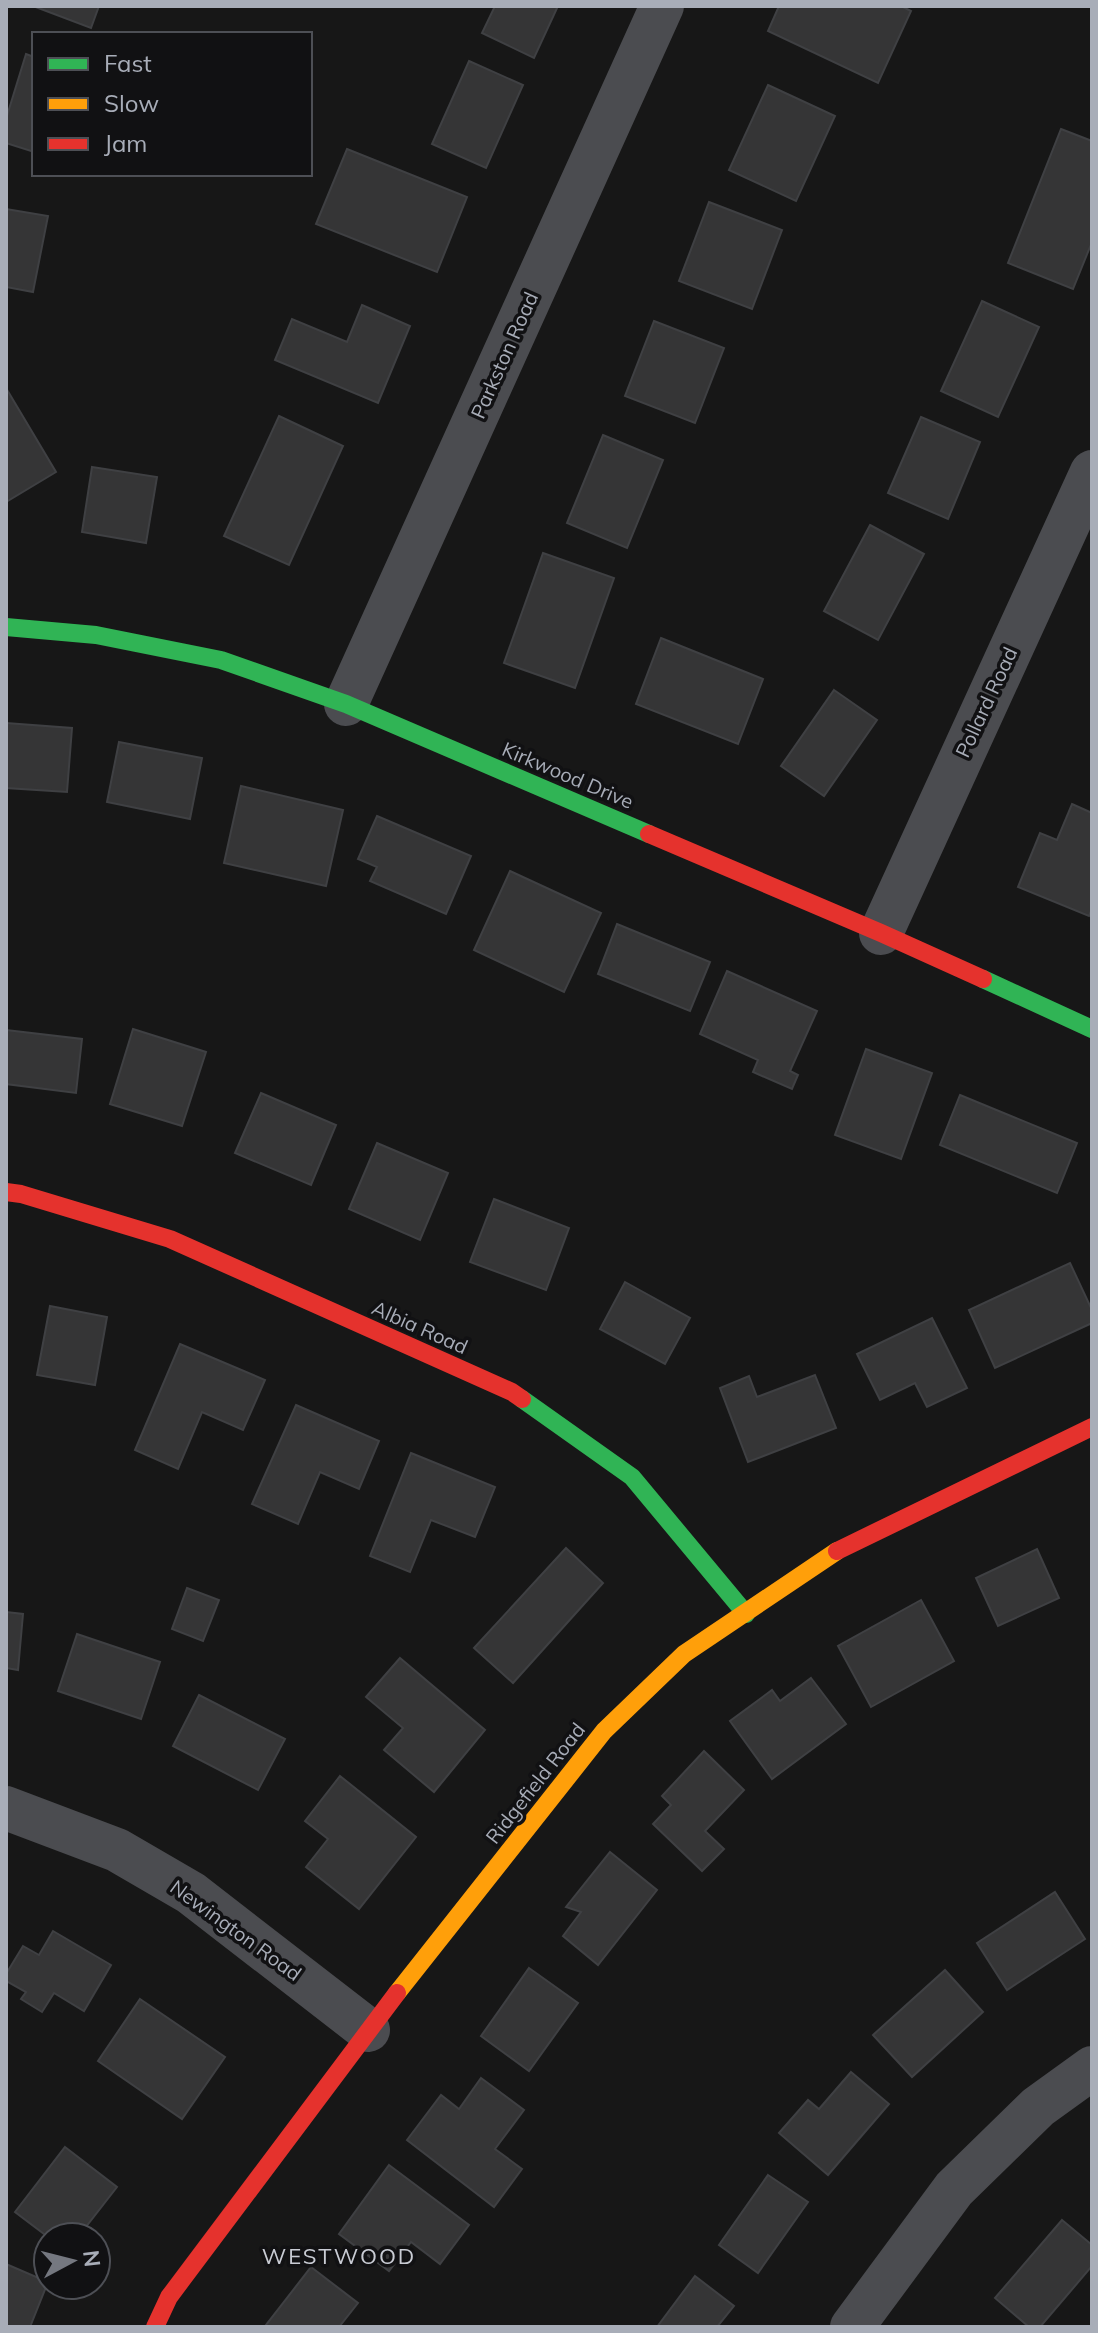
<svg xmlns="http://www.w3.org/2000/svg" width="1098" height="2333" font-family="Mulish,sans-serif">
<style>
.building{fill:#353536;stroke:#3f4043;stroke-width:2}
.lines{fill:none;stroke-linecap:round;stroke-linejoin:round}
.street{stroke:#4b4c50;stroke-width:44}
.fast{stroke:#30b455;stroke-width:18}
.slow{stroke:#ff9f0a;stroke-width:18}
.jam{stroke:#e5322d;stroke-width:18}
.labels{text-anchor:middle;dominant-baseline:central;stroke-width:7;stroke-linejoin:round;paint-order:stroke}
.street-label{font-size:20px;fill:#a8adb8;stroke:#111113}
.neighbourhood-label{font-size:22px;letter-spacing:2px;fill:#c9ccd4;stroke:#111113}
</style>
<rect width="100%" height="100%" fill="#171717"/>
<!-- building -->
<g class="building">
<path d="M33,6H99L91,28Z"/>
<path d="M495,6H558L534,58L482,33Z"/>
<path d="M779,6H901L911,11L878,83L768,31Z"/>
<path d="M26,54L34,57V152L6,143V119Z"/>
<path d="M469,61L523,85L486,168L432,144Z"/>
<path d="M768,85L835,116L796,201L729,170Z"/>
<path d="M1061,129L1092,141V242L1073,289L1008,263Z"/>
<path d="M347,149L467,197L437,272L316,224Z"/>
<path d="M709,202L782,230L752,309L679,281Z"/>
<path d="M6,209L48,216L33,292L6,287Z"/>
<path d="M982,301L1039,327L998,417L941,391Z"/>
<path d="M362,305L410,326L378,403L275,360L292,319L347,342Z"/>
<path d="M654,321L724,348L695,423L625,396Z"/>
<path d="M6,388L56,472L6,502Z"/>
<path d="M279,416L343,446L289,565L224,536Z"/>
<path d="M921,417L980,442L948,519L888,493Z"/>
<path d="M603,435L663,460L627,548L567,523Z"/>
<path d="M92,467L157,477L146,543L82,532Z"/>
<path d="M870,525L924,554L878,640L824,611Z"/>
<path d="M543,553L614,578L575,688L504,663Z"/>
<path d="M661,638L763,679L738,744L636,704Z"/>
<path d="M834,690L877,720L824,796L781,766Z"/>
<path d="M6,723L72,728L67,792L6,788Z"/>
<path d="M119,742L202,758L190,819L107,802Z"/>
<path d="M241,786L343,810L326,886L224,863Z"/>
<path d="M1072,804L1092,813V909L1089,916L1018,887L1040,833L1057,840Z"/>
<path d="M377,816L471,856L446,914L370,881L377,867L358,859Z"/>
<path d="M510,871L601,913L564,992L474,950Z"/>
<path d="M617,924L710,962L690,1011L598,974Z"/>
<path d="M727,971L817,1011L790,1071L798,1075L792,1089L753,1072L758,1060L700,1034Z"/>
<path d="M133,1029L206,1052L182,1126L110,1104Z"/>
<path d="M6,1030L82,1039L76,1093L6,1084Z"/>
<path d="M866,1049L932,1073L901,1159L835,1135Z"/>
<path d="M261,1093L336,1125L311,1185L235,1153Z"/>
<path d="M960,1095L1077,1143L1057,1193L940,1145Z"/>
<path d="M377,1143L448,1173L420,1240L349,1209Z"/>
<path d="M494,1199L569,1228L546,1290L470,1262Z"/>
<path d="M1070,1263L1092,1310V1323L995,1368L969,1310Z"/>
<path d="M625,1282L690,1318L665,1364L600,1329Z"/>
<path d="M50,1306L107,1317L95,1385L37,1375Z"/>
<path d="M932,1318L967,1388L927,1407L915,1383L880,1400L857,1354Z"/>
<path d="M180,1344L265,1380L243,1430L202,1412L178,1469L135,1450Z"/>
<path d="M815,1375L836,1428L748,1462L720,1388L749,1376L757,1397Z"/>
<path d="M296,1405L379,1441L359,1489L320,1472L298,1524L252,1504Z"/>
<path d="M411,1453L495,1487L475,1537L431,1520L410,1572L370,1556Z"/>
<path d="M566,1548L603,1583L513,1683L474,1648Z"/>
<path d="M1037,1549L1059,1598L998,1626L976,1578Z"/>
<path d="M187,1588L219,1600L203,1641L172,1629Z"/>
<path d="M921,1600L954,1661L871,1707L838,1646Z"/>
<path d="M6,1612L23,1614L18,1670L6,1668Z"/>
<path d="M77,1634L160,1662L141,1719L58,1691Z"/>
<path d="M400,1658L485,1730L434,1792L384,1750L403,1728L366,1697Z"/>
<path d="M811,1678L846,1724L772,1779L730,1721L772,1690L780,1701Z"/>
<path d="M199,1695L285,1739L258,1790L173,1746Z"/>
<path d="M704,1751L744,1790L705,1831L724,1849L702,1871L653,1824L671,1805L662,1796Z"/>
<path d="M340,1776L416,1837L359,1909L306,1867L328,1839L305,1821Z"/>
<path d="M610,1852L657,1890L598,1965L563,1936L581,1912L566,1907Z"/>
<path d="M1055,1892L1085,1939L1007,1990L977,1943Z"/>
<path d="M53,1931L111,1965L84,2011L54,1993L42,2012L21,1999L26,1992L6,1981V1974L23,1946L39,1955Z"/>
<path d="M529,1968L578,2003L529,2071L481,2036Z"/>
<path d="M945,1970L983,2012L912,2077L873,2035Z"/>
<path d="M140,1999L225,2057L182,2119L98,2061Z"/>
<path d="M851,2072L889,2104L828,2175L779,2133L808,2100L819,2109Z"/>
<path d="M481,2078L524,2110L495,2149L522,2169L494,2207L407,2140L441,2095L459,2109Z"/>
<path d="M65,2147L117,2187L78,2237H48L15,2212Z"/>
<path d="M389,2165L469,2225L440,2264L411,2242L389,2271L339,2234Z"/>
<path d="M768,2175L808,2202L758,2273L719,2245Z"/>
<path d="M1062,2220L1092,2245V2266L1040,2327H1029L995,2298Z"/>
<path d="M6,2264L48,2282L30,2327H6Z"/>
<path d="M311,2267L358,2303L339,2327H268L266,2325Z"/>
<path d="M695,2276L734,2306L717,2327H657Z"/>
</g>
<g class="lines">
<!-- street -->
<g class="street">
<path d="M346,704L662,6"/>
<path d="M881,933L1092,472"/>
<path d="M6,1808L117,1850L191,1893L368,2030"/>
<path d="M852,2327L954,2189L1038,2107L1092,2068"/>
</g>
<!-- fast -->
<g class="fast">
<path d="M6,627L96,635L221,660L346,704L649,834"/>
<path d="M983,979L1092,1029"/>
<path d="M522,1399L632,1477L746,1614"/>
</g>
<!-- slow -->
<path class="slow" d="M397,1993L604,1731L684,1654L837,1551"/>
<!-- jam -->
<g class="jam">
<path d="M649,834L881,933L983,979"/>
<path d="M6,1192L21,1194L170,1239L512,1392L522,1399"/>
<path d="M837,1551L1092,1427"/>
<path d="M155,2327L169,2297L397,1993"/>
</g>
</g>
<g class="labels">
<!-- street labels -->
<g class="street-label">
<text transform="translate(504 355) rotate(-66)">Parkston Road</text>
<text transform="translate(986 702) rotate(-65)">Pollard Road</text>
<text transform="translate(568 775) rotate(23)">Kirkwood Drive</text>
<text transform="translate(420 1327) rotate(24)">Albia Road</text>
<text transform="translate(535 1783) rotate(-52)">Ridgefield Road</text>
<text transform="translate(236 1930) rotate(36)">Newington Road</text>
</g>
<!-- neighbourhood labels -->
<g class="neighbourhood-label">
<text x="339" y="2256">WESTWOOD</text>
</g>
</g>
<!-- border -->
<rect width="1098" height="2333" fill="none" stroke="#a8adb8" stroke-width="16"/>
<!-- legend -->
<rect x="32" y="32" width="280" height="144" fill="#111113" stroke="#4d4f55" stroke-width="2"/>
<rect x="48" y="58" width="40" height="12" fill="#30b455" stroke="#4d4f55" stroke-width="2"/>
<text x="104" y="72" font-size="24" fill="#a8adb8">Fast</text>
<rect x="48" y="98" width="40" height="12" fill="#ff9f0a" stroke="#4d4f55" stroke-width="2"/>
<text x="104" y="112" font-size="24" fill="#a8adb8">Slow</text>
<rect x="48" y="138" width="40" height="12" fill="#e5322d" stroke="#4d4f55" stroke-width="2"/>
<text x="104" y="152" font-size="24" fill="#a8adb8">Jam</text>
<!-- north arrow -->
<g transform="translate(72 2261) rotate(83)"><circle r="38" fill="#111113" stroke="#4d4f55" stroke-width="2"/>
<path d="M0-6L14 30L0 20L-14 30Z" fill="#757880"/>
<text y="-12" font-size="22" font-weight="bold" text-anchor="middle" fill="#a8adb8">N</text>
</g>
</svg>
